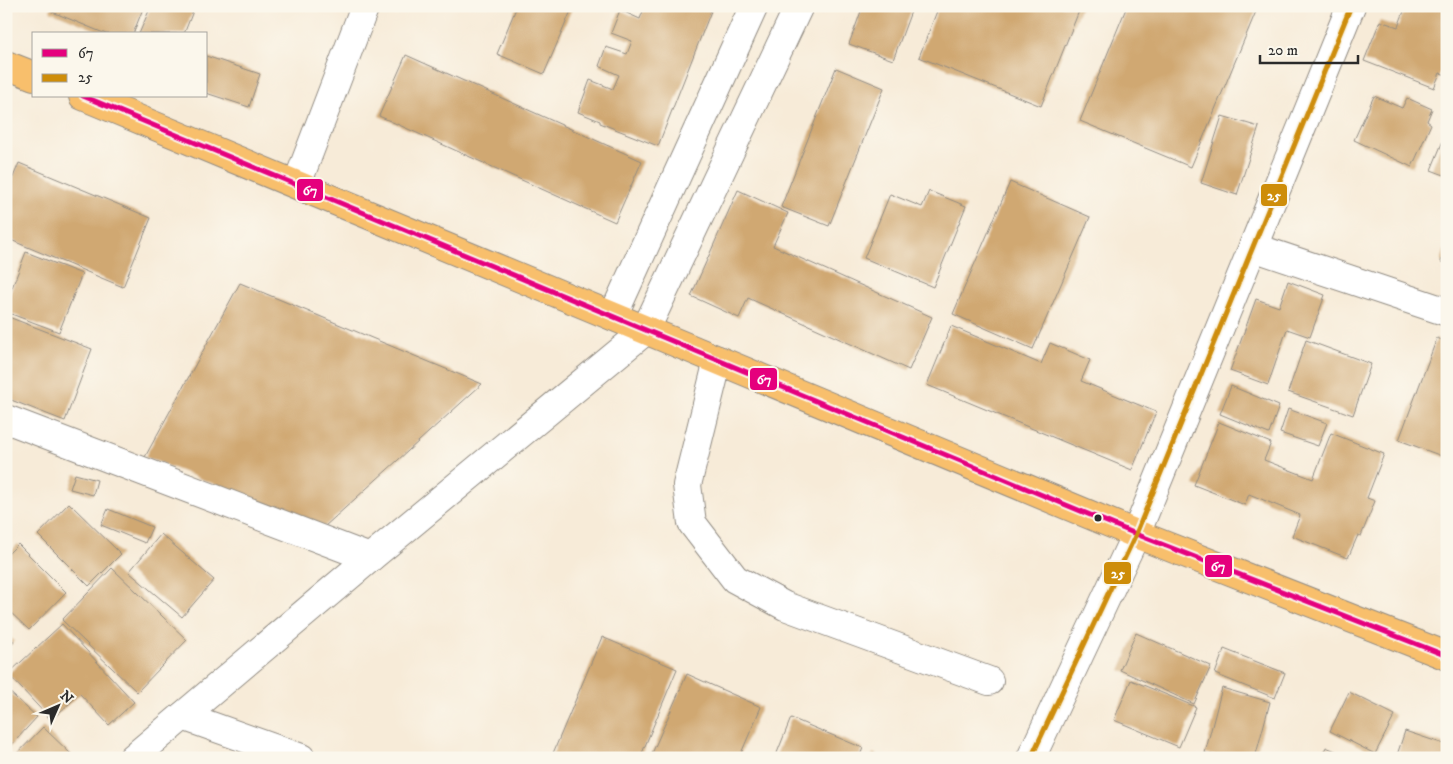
<svg xmlns="http://www.w3.org/2000/svg" width="1453" height="764" font-family="'IM FELL DW Pica',serif">
<style>
.building{fill:#d0a872}
.lines{fill:none;stroke-linecap:round;stroke-linejoin:round}
.minor-casing{stroke:#918b82;stroke-width:30}
.highway-casing{stroke:#918b82;stroke-width:30}
.minor{stroke:#fff;stroke-width:28}
.highway{stroke:#f8bf6c;stroke-width:28}
.bus-1-casing{stroke:#fbf7ec;stroke-width:9}
.bus-2-casing{stroke:#fbf7ec;stroke-width:9}
.bus-1{stroke:#e5007d;stroke-width:5}
.bus-2{stroke:#ce8d09;stroke-width:5}
.bus-dot{fill:#2b2b2b;stroke:#fbf7ec;stroke-width:2}
.line-badge{stroke:#fbf7ec;stroke-width:2}
.badge-label{font-size:14px;text-anchor:middle;font-weight:bold;fill:#fff}
</style>
<rect width="100%" height="100%" fill="#fbf7ec"/>
<filter id="ink" filterUnits="userSpaceOnUse"><feTurbulence type="fractalNoise" baseFrequency=".02" numOctaves="2"/><feDisplacementMap in="SourceGraphic" scale="10" xChannelSelector="R" yChannelSelector="G"/><feConvolveMatrix kernelMatrix="1 2 1 2 8 2 1 2 1" color-interpolation-filters="sRGB"/></filter>
<filter id="wash" filterUnits="userSpaceOnUse"><feTurbulence type="fractalNoise" baseFrequency=".0096" numOctaves="4" result="noise"/><feDisplacementMap in="SourceGraphic" scale="20" xChannelSelector="R" yChannelSelector="G"/><feGaussianBlur stdDeviation="1.12" result="paint"/><feColorMatrix in="noise" values="0 0 0 0 0 0 0 0 0 0 0 0 0 0 0 0 0 1.4 0 .05"/><feComposite in="paint" operator="in"/></filter>
<g filter="url(#wash)">
<rect width="100%" height="100%" fill="#f7ebd8"/>
<g id="blocks">
<!-- building -->
<g class="building">
<path d="M52,6H144L133,34H106L50,11Z"/>
<path d="M151,6H195L184,34H139Z"/>
<path d="M517,6H573L544,74L497,54Z"/>
<path d="M645,6H699L711,11L658,146L600,123V121L578,112L590,80L613,89L619,75L599,66L606,47L627,54L632,41L611,33L620,10L640,19Z"/>
<path d="M863,6H913L893,60L849,44Z"/>
<path d="M939,6H1081L1041,106L919,57Z"/>
<path d="M1127,6H1251L1257,9L1191,167L1080,121Z"/>
<path d="M1406,6H1447V75L1440,73L1434,88L1364,61L1380,21L1398,27Z"/>
<path d="M406,55L642,161L615,222L379,116Z"/>
<path d="M206,56L260,74L249,107L206,93Z"/>
<path d="M836,68L884,88L829,226L781,207Z"/>
<path d="M1374,96L1402,108L1407,98L1432,109L1427,121L1431,124L1412,167L1354,140Z"/>
<path d="M1222,116L1259,127L1237,195L1201,183Z"/>
<path d="M1447,131V176L1431,170Z"/>
<path d="M19,163L151,218L123,287L6,238V194Z"/>
<path d="M1010,182L1090,217L1033,349L953,314Z"/>
<path d="M738,190L788,213L773,246L932,317L909,370L748,298L739,318L691,296Z"/>
<path d="M929,191L966,206L933,287L864,258L890,194L922,207Z"/>
<path d="M1446,245H1447V264L1441,262Z"/>
<path d="M26,252L82,274L59,332L6,312V303Z"/>
<path d="M1288,281L1325,295L1310,337L1287,329L1268,385L1230,371L1256,299L1279,307Z"/>
<path d="M240,283L482,384L324,527L145,457Z"/>
<path d="M6,316L92,349L65,421L6,398Z"/>
<path d="M951,326L1041,364L1050,343L1090,360L1081,381L1156,412L1132,470L927,385Z"/>
<path d="M1437,338L1447,342V458L1399,440Z"/>
<path d="M1306,340L1371,364L1353,415L1288,392Z"/>
<path d="M1231,386L1279,406L1269,434L1220,414Z"/>
<path d="M1288,409L1327,423L1318,446L1280,433Z"/>
<path d="M1219,422L1271,443L1264,460L1313,479L1331,433L1384,454L1367,498L1375,501L1361,536L1358,535L1348,558L1292,536L1300,515L1249,494L1245,505L1194,485Z"/>
<path d="M75,474L97,480L93,495L70,489Z"/>
<path d="M69,503L121,554L89,586L38,535Z"/>
<path d="M108,509L152,527L145,543L101,525Z"/>
<path d="M161,534L214,580L182,617L129,572Z"/>
<path d="M18,544L66,592L29,630L6,608V556Z"/>
<path d="M112,568L187,640L137,692L62,620Z"/>
<path d="M62,624L134,702L109,725L80,694L51,720L8,674Z"/>
<path d="M6,633L14,641L6,650Z"/>
<path d="M1136,633L1211,666L1194,704L1120,670Z"/>
<path d="M602,637L677,669L640,758H551Z"/>
<path d="M1224,649L1285,673L1275,698L1215,674Z"/>
<path d="M687,674L761,707L739,758H650Z"/>
<path d="M1131,680L1196,707L1179,747L1114,720Z"/>
<path d="M1222,688L1270,702L1255,758H1222L1205,753Z"/>
<path d="M6,689L37,717L6,751Z"/>
<path d="M1349,692L1395,715L1375,754L1330,731Z"/>
<path d="M791,718L863,748L859,758H775Z"/>
<path d="M43,727L72,755L69,758H13Z"/>
<path d="M1405,731L1447,745V758H1396Z"/>
<path d="M1326,747L1352,758H1321Z"/>
<path d="M873,753L883,758H871Z"/>
</g>
</g>
</g>
<g filter="url(#ink)">
<use href="#blocks" fill-opacity="0" stroke="#918b82" stroke-width="1"/>
<g class="lines">
<!-- minor casing -->
<g class="minor-casing">
<g id="minor">
<path d="M297,184L365,6"/>
<path d="M1253,247L1447,312"/>
<path d="M613,316L754,6"/>
<path d="M718,360L687,485L692,523L735,579L785,606L989,681"/>
<path d="M6,419L370,558"/>
<path d="M183,716L301,758"/>
<path d="M133,758L370,558L645,331L799,6"/>
<path d="M1031,758L1136,534L1351,6"/>
</g>
</g>
<!-- highway casing -->
<g class="highway-casing">
<g id="highway">
<path d="M6,65L34,76"/>
<path d="M83,96L1136,534L1447,656"/>
</g>
</g>
<!-- minor -->
<use href="#minor" class="minor"/>
<!-- highway -->
<use href="#highway" class="highway"/>
<!-- bus-1 casing -->
<g class="bus-1-casing">
<path id="bus-1" d="M83,96L1136,534L1447,656"/>
</g>
<!-- bus-2 casing -->
<g class="bus-2-casing">
<path id="bus-2" d="M1031,758L1136,534L1351,6"/>
</g>
<!-- bus-1 -->
<use href="#bus-1" class="bus-1"/>
<!-- bus-2 -->
<use href="#bus-2" class="bus-2"/>
</g>
</g>
<!-- markers -->
<circle class="bus-dot" cx="1098" cy="518" r="4.5"/>
<g class="line-badge">
<rect x="296" y="178" width="28" height="24" rx="5" fill="#e5007d"/>
<rect x="1260" y="183" width="28" height="24" rx="5" fill="#ce8d09"/>
<rect x="749" y="367" width="29" height="24" rx="5" fill="#e5007d"/>
<rect x="1204" y="554" width="29" height="24" rx="5" fill="#e5007d"/>
<rect x="1103" y="561" width="29" height="24" rx="5" fill="#ce8d09"/>
</g>
<g class="badge-label">
<text x="310" y="195">67</text>
<text x="1274" y="200">25</text>
<text x="764" y="384">67</text>
<text x="1218" y="571">67</text>
<text x="1118" y="578">25</text>
</g>
<!-- margin -->
<rect width="1453" height="764" fill="none" stroke="#fbf7ec" stroke-width="25"/>
<!-- legend -->
<rect x="32" y="32" width="175" height="65" fill="#fbf7ec" stroke="#a8a59f"/>
<rect x="42" y="49" width="25" height="8" fill="#e5007d" stroke="#a8a59f"/>
<text x="78" y="58" font-size="15" fill="#2b2b2b">67</text>
<rect x="42" y="74" width="25" height="8" fill="#ce8d09" stroke="#a8a59f"/>
<text x="78" y="82" font-size="15" fill="#2b2b2b">25</text>
<!-- north arrow -->
<g transform="translate(58 706) rotate(45)" stroke="#fbf7ec" stroke-width="4" paint-order="stroke">
<path d="M0-4L9 19L0 12L-9 19Z" fill="#2b2b2b"/>
<text y="-8" font-size="14" font-weight="bold" text-anchor="middle" fill="#2b2b2b">N</text>
</g>
<!-- scale -->
<path d="M1260 55v8h98v-8" fill="none" stroke="#2b2b2b" stroke-width="2.5"/>
<text x="1268" y="55" font-size="15" fill="#2b2b2b" stroke="#fbf7ec" stroke-width="4" paint-order="stroke">20 m</text>
</svg>
